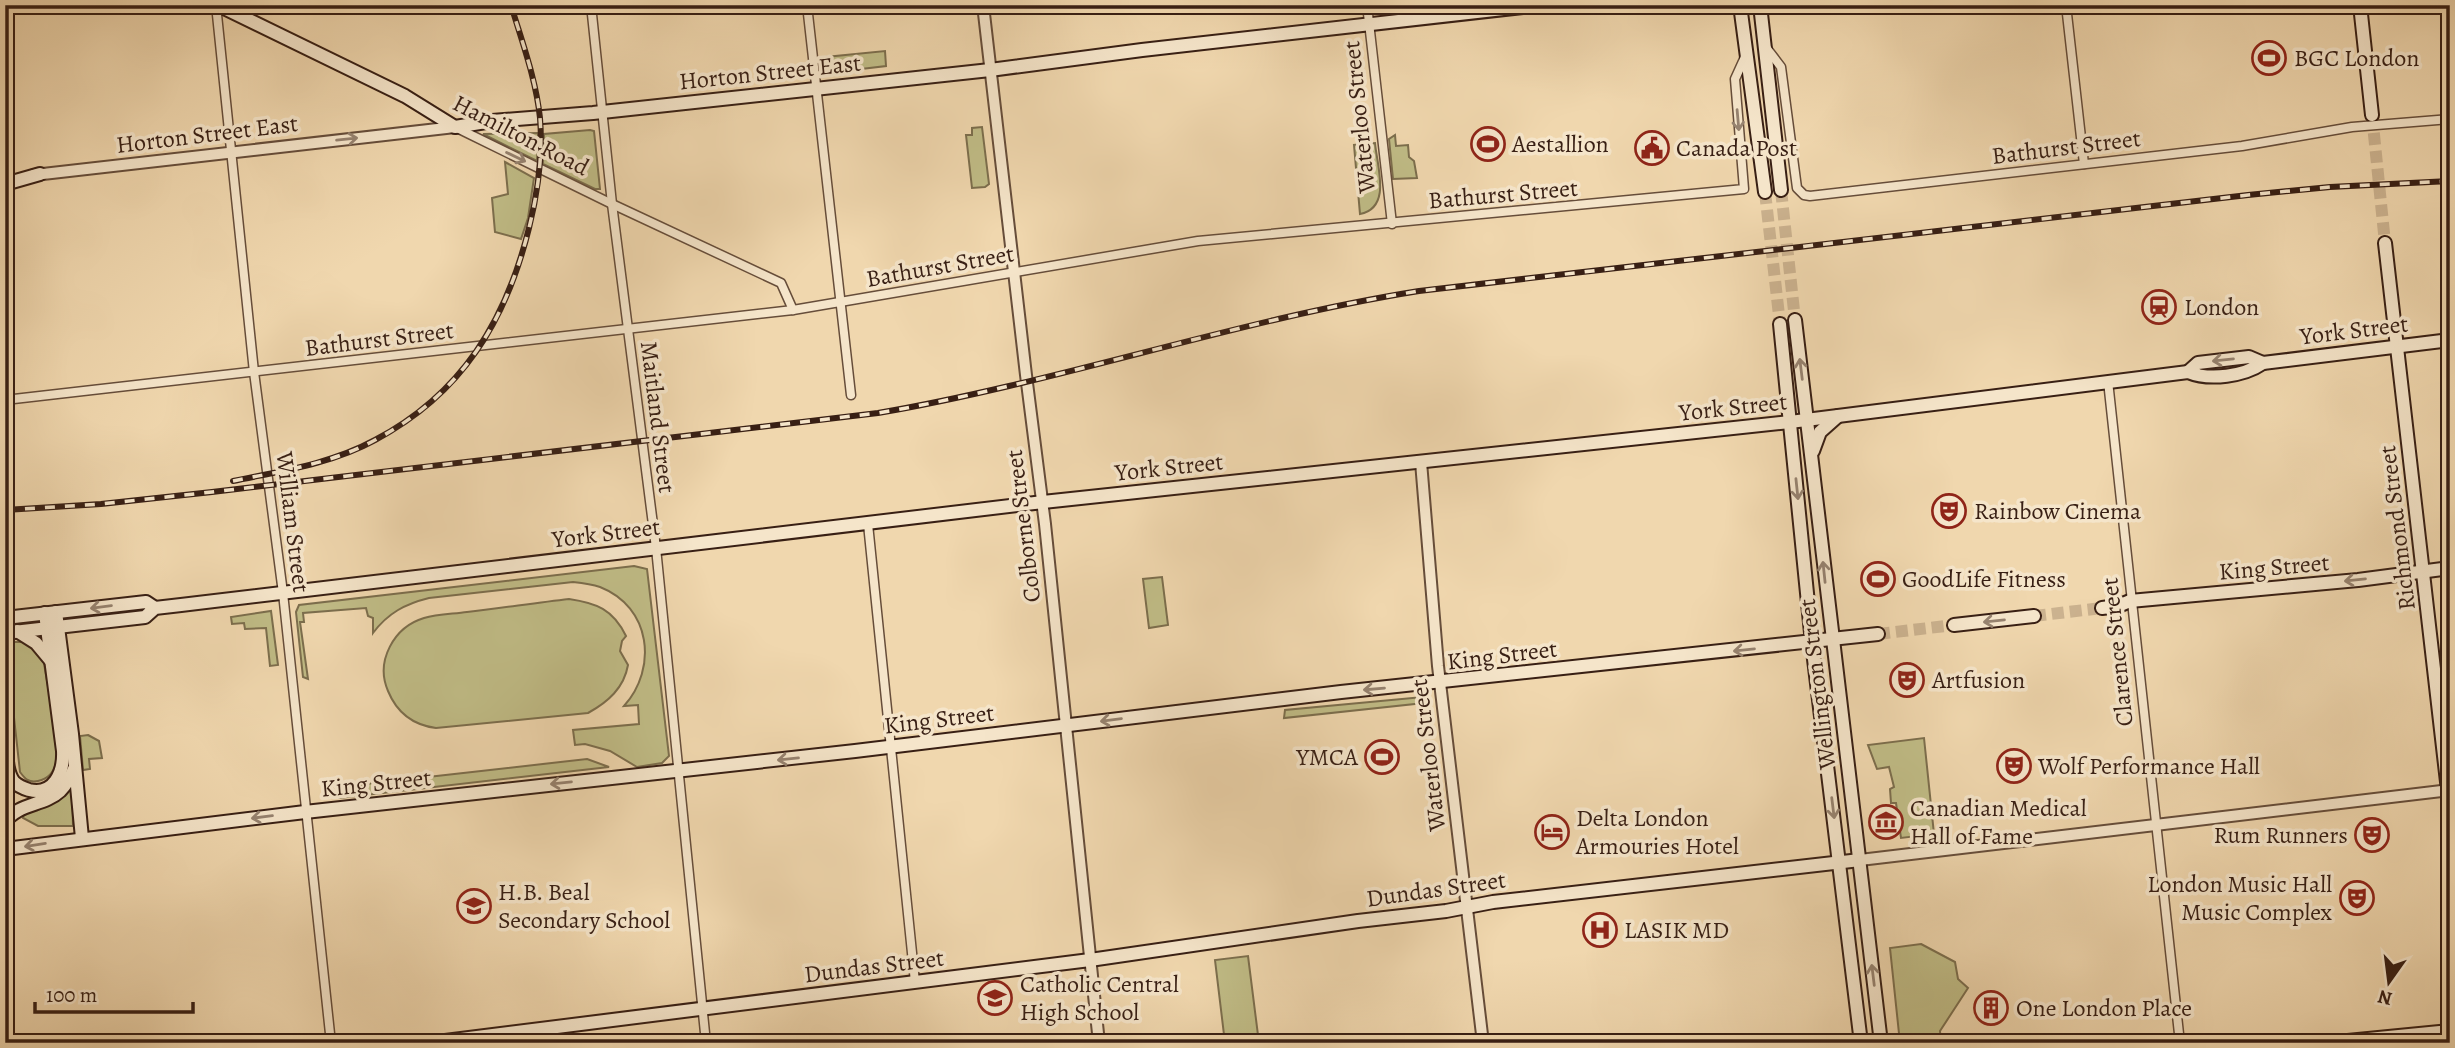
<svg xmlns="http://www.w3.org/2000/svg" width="2455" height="1048" font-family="Alegreya,serif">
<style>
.green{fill:#c0bc86;stroke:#7c6e4d;stroke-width:2}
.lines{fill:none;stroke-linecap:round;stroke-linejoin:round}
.secondary-tunnel{stroke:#cbb28f;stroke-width:12;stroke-dasharray:12 6;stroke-linecap:butt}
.minor-casing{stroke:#664d3a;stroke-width:11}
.tertiary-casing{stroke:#664d3a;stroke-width:14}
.secondary-casing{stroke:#381f14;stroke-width:16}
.minor{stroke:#f5e5ca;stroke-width:8}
.tertiary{stroke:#f5e5ca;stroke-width:10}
.secondary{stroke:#f5e5ca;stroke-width:12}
.rail-casing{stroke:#381f14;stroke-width:6}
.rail{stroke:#f5e5ca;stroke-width:3.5;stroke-dasharray:10;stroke-linecap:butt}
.oneway{stroke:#96826f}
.labels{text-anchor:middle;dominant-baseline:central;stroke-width:7;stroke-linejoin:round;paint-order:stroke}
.poi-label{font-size:24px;fill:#381f14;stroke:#f5e5ca;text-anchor:start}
.street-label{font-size:24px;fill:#381f14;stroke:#f5e5ca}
</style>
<rect width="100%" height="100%" fill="#f0d7ae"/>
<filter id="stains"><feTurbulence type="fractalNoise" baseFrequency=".00286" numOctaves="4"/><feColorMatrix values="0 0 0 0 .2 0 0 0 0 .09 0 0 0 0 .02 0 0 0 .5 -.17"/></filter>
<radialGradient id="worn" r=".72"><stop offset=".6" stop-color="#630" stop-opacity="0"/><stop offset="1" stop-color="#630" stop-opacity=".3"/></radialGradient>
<!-- green -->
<g class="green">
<path d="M885,51L886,66L828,73L826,57Z"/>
<path d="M982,127L989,184L985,187L972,188L966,135H972V128Z"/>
<path d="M590,130L594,131L600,189H595L543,164L544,134Z"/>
<path d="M538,133L537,161L483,134Z"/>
<path d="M1395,135L1396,146L1408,145L1409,157L1414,161L1417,178L1393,179L1389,139Z"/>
<path d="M1375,143C1377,166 1392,208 1360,214L1354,145Z"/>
<path d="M505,162L534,178L528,218L521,239L495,232L492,198L508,194Z"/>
<path d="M634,566L647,569L669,756L662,763L637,767L610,751L585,744L575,745L573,730L639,724L638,705L624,706C658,668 651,607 600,587C591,584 582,583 573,582L429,598C405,604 388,613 373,633V618L368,616L366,608L303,613L304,622H300L308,679L303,677L296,612L299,605Z"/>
<path d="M1162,577L1168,625L1149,628L1143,579Z"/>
<path d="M569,599C596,603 613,609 626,636L622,641L620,651L628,665C624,688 608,702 588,713L436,728C413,725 397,713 388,691C375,661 394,627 424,618C437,614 453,614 467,612C501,608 535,603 569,599Z"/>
<path d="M271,611L278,665L270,666L266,628L245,629L244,623L232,624L231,617Z"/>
<path d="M11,642H28L38,651L44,663C47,684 60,744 56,762C54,772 48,779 38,781C29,783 25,779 20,772L9,672L13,671Z"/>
<path d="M1423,697L1426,700L1424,703L1284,718L1285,710Z"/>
<path d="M88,735L99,741L102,758L89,759L90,769L83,770L80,736Z"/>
<path d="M1924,738L1934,834L1901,838L1896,803H1891L1890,789L1894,787L1889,767L1877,769L1868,745Z"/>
<path d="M587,759L609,767L339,798L334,796L339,787Z"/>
<path d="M72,785L73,826H38L23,818L24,812Z"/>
<path d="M1921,944L1955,962L1958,979L1968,988L1940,1031L1941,1043H1900L1890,948Z"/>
<path d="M1248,956L1259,1043H1225L1215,960Z"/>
</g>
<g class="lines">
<!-- secondary-tunnel -->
<g class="secondary-tunnel">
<path d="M2372,115L2385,243"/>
<path d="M1781,190L1795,320"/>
<path d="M1765,192L1780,324"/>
<path d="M2034,616L2102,608"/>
<path d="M1878,634L1954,625"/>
</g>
<!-- minor casing -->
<g class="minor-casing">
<g id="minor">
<path d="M216,5L254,372L283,593L331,1043"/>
<path d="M591,5L612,204L656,548L706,1043"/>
<path d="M807,5L851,395"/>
<path d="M1367,5L1392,224"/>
<path d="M2066,5L2084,164"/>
<path d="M1765,46L1781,67L1797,188L1804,195L1810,196L2242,146L2352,127L2450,119"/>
<path d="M457,128L612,204L781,283L793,310"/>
<path d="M2108,381L2180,1043"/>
<path d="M5,400L793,310L1198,241L1744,189L1735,79L1745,57"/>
<path d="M868,524L915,982"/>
</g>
</g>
<!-- tertiary casing -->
<g class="tertiary-casing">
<g id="tertiary">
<path d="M983,5L1026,375L1045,524L1099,1043"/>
<path d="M34,175L455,127"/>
<path d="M1421,462L1438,666L1483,1043"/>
<path d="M1860,860L2450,790"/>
</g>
</g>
<!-- secondary casing -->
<g class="secondary-casing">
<g id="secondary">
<path d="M218,5L405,96L455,127L492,121L593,113L990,70L1142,50L1540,5"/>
<path d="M1740,5L1765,192"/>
<path d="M1760,5L1781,190"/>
<path d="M2360,5L2372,115"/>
<path d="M5,184L40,174"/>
<path d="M2385,243L2450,808"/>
<path d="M1795,320L1881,1043"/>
<path d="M1780,324L1812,643L1861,1043"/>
<path d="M2188,372L2198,363L2249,357L2263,363"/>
<path d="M1813,451L1820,432L1838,416"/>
<path d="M2102,608L2118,606L2130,601L2358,580L2450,568"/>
<path d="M56,612L72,734L82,838"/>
<path d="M5,618L146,602L155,608"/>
<path d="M1954,625L2034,616"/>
<path d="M17,631L36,643L51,661"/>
<path d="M5,633L145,617L155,608L181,605L1043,502L1790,422L2188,372C2210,381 2244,376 2263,363L2450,340"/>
<path d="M5,738C7,751 5,771 14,782C18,786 23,788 29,790C54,796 64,772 63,751L45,613"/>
<path d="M5,822C18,803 44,806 60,791C67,784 71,776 75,767"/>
<path d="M5,849L305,812L855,751L1341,692L1878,634"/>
<path d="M429,1043L1090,960L1358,921L1446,911L1493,902L1860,860"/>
<path d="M2327,1043L2450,1031"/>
</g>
</g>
<!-- minor -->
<use href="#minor" class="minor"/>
<!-- tertiary -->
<use href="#tertiary" class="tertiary"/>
<!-- secondary -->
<use href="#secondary" class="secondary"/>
<!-- rail casing -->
<g class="rail-casing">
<g id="rail">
<path d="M233,481C281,471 331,464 375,440C462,394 506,321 529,228C538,192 543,155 540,118C536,79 522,42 511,5"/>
<path d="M5,510L101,504L212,492L878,413C1060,382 1236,320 1419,291L2248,195L2330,187L2450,181"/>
</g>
</g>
<!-- rail -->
<use href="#rail" class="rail"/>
</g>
<!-- one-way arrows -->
<defs><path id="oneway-shaft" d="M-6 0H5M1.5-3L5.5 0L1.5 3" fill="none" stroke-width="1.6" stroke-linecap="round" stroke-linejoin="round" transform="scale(1.75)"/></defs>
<g class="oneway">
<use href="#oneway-shaft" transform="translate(1738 120) rotate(85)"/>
<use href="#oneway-shaft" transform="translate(347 139) rotate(-6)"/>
<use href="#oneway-shaft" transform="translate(516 157) rotate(26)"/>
<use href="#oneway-shaft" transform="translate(2223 360) rotate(174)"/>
<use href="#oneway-shaft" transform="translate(1801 369) rotate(-97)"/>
<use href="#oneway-shaft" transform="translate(1797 489) rotate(84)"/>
<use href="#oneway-shaft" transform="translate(1824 572) rotate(-96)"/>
<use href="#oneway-shaft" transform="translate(2355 580) rotate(174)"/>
<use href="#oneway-shaft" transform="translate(101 607) rotate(173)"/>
<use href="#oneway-shaft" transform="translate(1994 621) rotate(174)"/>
<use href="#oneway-shaft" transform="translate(1744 650) rotate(174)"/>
<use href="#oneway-shaft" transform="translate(1374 689) rotate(175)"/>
<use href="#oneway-shaft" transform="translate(1111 720) rotate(173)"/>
<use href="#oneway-shaft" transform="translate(788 759) rotate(174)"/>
<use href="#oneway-shaft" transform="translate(561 783) rotate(174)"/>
<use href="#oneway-shaft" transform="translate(1833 808) rotate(83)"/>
<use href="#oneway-shaft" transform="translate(262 817) rotate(173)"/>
<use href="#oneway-shaft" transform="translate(35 845) rotate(171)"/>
<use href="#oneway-shaft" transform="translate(1873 975) rotate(-97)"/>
</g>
<!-- icons -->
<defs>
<g id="stadium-ring" transform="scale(1.75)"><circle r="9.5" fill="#f5e5ca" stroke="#8f2418" stroke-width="1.5"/><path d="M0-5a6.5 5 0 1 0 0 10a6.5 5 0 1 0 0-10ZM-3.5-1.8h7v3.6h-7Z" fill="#8f2418"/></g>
<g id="civic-ring" transform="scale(1.75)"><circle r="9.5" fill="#f5e5ca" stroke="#8f2418" stroke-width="1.5"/><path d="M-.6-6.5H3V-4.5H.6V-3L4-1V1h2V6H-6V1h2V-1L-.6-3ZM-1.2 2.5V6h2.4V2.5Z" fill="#8f2418"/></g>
<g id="station-ring" transform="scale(1.75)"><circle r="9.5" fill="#f5e5ca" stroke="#8f2418" stroke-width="1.5"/><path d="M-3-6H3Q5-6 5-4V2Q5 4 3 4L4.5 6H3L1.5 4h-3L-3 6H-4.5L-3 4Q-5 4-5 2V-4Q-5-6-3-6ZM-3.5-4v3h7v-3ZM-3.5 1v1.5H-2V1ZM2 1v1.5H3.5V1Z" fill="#8f2418"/></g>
<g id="theatre-ring" transform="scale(1.75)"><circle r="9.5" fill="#f5e5ca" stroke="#8f2418" stroke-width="1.5"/><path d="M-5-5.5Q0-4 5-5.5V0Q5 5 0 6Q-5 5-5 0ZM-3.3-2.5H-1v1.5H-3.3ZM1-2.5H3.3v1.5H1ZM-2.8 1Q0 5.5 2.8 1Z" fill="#8f2418"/></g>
<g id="museum-ring" transform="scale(1.75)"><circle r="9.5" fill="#f5e5ca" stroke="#8f2418" stroke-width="1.5"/><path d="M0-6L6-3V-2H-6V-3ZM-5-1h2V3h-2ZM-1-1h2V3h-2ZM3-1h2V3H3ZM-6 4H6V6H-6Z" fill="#8f2418"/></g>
<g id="hotel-ring" transform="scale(1.75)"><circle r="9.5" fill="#f5e5ca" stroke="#8f2418" stroke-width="1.5"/><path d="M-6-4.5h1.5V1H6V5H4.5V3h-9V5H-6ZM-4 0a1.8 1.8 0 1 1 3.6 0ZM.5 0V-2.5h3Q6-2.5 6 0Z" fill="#8f2418"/></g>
<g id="school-ring" transform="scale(1.75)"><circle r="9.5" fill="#f5e5ca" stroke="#8f2418" stroke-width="1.5"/><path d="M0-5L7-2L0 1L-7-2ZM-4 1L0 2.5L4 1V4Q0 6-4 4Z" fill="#8f2418"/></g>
<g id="hospital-ring" transform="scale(1.75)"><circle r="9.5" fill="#f5e5ca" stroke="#8f2418" stroke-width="1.5"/><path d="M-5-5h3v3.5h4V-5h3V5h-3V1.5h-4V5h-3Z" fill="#8f2418"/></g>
<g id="building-ring" transform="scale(1.75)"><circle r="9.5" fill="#f5e5ca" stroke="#8f2418" stroke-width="1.5"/><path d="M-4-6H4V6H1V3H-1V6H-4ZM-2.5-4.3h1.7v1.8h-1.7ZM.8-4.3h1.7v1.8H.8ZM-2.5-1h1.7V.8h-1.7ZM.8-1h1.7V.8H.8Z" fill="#8f2418"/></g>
</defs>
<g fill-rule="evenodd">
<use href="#stadium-ring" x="2269" y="58"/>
<use href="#stadium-ring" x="1488" y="144"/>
<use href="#civic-ring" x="1652" y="148"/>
<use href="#station-ring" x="2159" y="307"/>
<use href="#theatre-ring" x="1949" y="511"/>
<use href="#stadium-ring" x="1878" y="579"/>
<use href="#theatre-ring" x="1907" y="680"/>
<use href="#stadium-ring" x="1382" y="757"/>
<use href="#theatre-ring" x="2014" y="766"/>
<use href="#museum-ring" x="1886" y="822"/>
<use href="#hotel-ring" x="1552" y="832"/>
<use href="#theatre-ring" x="2372" y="835"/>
<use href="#theatre-ring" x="2357" y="898"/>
<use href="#school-ring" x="474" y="906"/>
<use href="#hospital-ring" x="1600" y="930"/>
<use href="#school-ring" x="995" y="998"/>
<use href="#building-ring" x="1991" y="1008"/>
</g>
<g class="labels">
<!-- poi labels -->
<g class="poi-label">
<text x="2294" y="58">BGC London</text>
<text x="1512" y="144">Aestallion</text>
<text x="1676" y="148">Canada Post</text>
<text x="2184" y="307">London</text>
<text x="1974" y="511">Rainbow Cinema</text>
<text x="1902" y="579">GoodLife Fitness</text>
<text x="1932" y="680">Artfusion</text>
<text x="1358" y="757" text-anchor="end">YMCA</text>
<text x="2038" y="766">Wolf Performance Hall</text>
<text x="1910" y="808">Canadian Medical<tspan x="1910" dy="28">Hall of Fame</tspan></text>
<text x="1576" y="818">Delta London<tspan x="1576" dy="28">Armouries Hotel</tspan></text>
<text x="2348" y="835" text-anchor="end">Rum Runners</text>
<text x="2332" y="884" text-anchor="end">London Music Hall<tspan x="2332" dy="28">Music Complex</tspan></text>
<text x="498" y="892">H.B. Beal<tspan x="498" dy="28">Secondary School</tspan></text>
<text x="1624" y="930">LASIK MD</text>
<text x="1020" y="984">Catholic Central<tspan x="1020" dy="28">High School</tspan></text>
<text x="2016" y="1008">One London Place</text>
</g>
<!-- street labels -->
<g class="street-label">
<text transform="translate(770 72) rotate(-6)">Horton Street East</text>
<text transform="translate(1359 117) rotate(-96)">Waterloo Street</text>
<text transform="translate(207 134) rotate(-7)">Horton Street East</text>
<text transform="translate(521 135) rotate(27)">Hamilton Road</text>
<text transform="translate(2066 147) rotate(-7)">Bathurst Street</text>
<text transform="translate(1503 194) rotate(-5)">Bathurst Street</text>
<text transform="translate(940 266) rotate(-10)">Bathurst Street</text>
<text transform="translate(2354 330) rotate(-7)">York Street</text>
<text transform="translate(379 339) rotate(-7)">Bathurst Street</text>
<text transform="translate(1733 407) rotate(-6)">York Street</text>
<text transform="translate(658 417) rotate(83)">Maitland Street</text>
<text transform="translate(1169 467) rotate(-6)">York Street</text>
<text transform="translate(293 522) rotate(83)">William Street</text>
<text transform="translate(1023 526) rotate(-97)">Colborne Street</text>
<text transform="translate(2397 528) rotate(-97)">Richmond Street</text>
<text transform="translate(606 533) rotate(-7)">York Street</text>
<text transform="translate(2274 567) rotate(-5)">King Street</text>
<text transform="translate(2117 652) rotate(-96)">Clarence Street</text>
<text transform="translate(1502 655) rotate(-7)">King Street</text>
<text transform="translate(1817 684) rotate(-97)">Wellington Street</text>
<text transform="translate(939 719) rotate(-7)">King Street</text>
<text transform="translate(1428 755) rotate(-97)">Waterloo Street</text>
<text transform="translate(376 783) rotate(-6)">King Street</text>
<text transform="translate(1436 889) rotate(-8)">Dundas Street</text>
<text transform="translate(874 966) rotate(-7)">Dundas Street</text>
</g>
</g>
<!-- margin -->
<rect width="2455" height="1048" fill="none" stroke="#f0d7ae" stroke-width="28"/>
<rect x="7" y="7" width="2441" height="1034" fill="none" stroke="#381f14" stroke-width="3.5"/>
<rect x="14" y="14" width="2427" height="1020" fill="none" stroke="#381f14" stroke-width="2"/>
<!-- north arrow -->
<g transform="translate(2389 982) rotate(194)" stroke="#f5e5ca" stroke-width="5" paint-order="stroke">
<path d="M0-5L12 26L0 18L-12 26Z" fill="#381f14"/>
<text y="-10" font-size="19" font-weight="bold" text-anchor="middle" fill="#381f14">N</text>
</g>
<!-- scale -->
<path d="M35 1002v10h158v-10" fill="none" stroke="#381f14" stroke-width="3.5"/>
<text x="46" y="1002" font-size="21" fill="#381f14" stroke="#f5e5ca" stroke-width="5" paint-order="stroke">100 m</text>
<rect width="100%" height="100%" filter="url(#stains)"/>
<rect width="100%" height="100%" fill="url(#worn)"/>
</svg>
